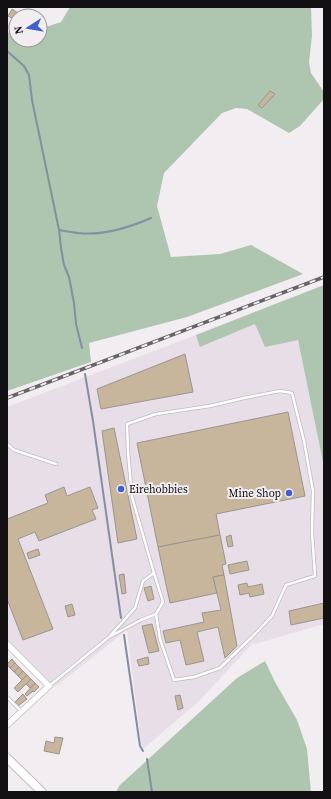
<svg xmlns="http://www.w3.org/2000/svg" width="331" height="799" font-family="'Source Serif 4',serif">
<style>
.built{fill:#e8dee7}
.green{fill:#aec5af}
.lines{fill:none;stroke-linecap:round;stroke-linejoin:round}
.stream{stroke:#838fa2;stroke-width:2}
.building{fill:#c7b69b;stroke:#989691}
.lane-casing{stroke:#bfbbbf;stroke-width:4}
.street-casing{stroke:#bfbbbf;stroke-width:7}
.secondary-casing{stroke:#bfbbbf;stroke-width:10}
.lane{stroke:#fff;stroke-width:2.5}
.street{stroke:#fff;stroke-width:5.5}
.secondary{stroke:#fff;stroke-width:8}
.rail-casing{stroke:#676467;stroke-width:3.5}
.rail{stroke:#f1edf1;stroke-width:2;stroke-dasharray:6;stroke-linecap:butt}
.poi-dot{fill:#405fd2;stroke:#f1edf1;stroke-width:1.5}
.labels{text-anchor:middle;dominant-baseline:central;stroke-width:4;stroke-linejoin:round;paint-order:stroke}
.poi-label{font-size:11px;fill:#121012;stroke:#f1edf1;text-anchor:start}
</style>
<rect width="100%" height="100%" fill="#f1edf1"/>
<!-- built -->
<path class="built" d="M255,324L298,340L324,467V624L251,645L199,701L142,750L127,630L55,687L7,639V407L196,335L201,347Z"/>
<!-- green -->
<g class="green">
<path d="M70,7H311L312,36L309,62L311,73L324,92V99L300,126L289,133L247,109L236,108L222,113L164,173L157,206L171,257L220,254L251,245L303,274L187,317L89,343L91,362L7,391V33L16,32V40H40V29L61,22Z"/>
<path d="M324,285V467L298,340L265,347L255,324L200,347L196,335Z"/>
<path d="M265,661L275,682L297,720L307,749L311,792H116L119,786L237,678Z"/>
</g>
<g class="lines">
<!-- stream -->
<g class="stream">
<path d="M7,51L24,66L29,75L32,100L59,230L61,248L64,265L69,277L74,303L76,324L82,348"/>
<path d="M59,230C65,231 71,232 78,233C103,236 128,228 151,218"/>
<path d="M85,374L93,421L121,618"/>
<path d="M124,635L140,746L143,751"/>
<path d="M147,759L152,792"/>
</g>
</g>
<!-- building -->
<g class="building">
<path d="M12,9L18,13L14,19L8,16Z"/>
<path d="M270,91L275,94L262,108L258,105Z"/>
<path d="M185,354L193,392L101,409L97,389Z"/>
<path d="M288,412L305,496L216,514L220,535L158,547L137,443Z"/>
<path d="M114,428L137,539L118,543L102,431Z"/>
<path d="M64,487L67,496L90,487L98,508L92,510L96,519L39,541L35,532L18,539L53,629L23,640L7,599V519L48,503L45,495Z"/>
<path d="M220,535L226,564L222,565L224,575L213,577L217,593L170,603L158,547Z"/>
<path d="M231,535L233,546L228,547L226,537Z"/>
<path d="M38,549L40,555L29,559L27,553Z"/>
<path d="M247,561L249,570L230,574L228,565Z"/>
<path d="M124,574L126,593L122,594L119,575Z"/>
<path d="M224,575L237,646L225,658L218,627L197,632L204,661L186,665L180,640L166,643L163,631L204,622L202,613L221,610L213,577Z"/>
<path d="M247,583L248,587L262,584L264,594L250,597L249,593L240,595L238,585Z"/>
<path d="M151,586L154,599L148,601L144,588Z"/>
<path d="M324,603V618L291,625L289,611Z"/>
<path d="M72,604L75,615L68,617L65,606Z"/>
<path d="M152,624L159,651L149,653L142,626Z"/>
<path d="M148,657L149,664L139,666L137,660Z"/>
<path d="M12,659L15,663L10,668L7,665V664Z"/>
<path d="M15,663L19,667L14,672L10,668Z"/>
<path d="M19,667L23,671L18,676L14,672Z"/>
<path d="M23,671L27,675L22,680L18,676Z"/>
<path d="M27,675L31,679L18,692L14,688Z"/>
<path d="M31,679L35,683L30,688L26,684Z"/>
<path d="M35,683L39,687L34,692L33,691L27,696L25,694Z"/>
<path d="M23,694L27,699L18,706L15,702Z"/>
<path d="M180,695L183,708L178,710L175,696Z"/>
<path d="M55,737L63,738L59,754L44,751L46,741L54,743Z"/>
</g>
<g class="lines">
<!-- lane casing -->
<g class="lane-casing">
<g id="lane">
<path d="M7,444L14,450L56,464"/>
<path d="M154,573L132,497L128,452L127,424L156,414L210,406L244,398L280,391L292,393L304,441L313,491L312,532L315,576L286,585L272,616L256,633L220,668L194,677L174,680L160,639L156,614"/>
<path d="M49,686L109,637L135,608L143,581L154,573L163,602L156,614L141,620L109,637"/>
<path d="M7,697L21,711"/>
</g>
</g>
<!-- street casing -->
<g class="street-casing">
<path id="street" d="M7,644L49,686L7,725"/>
</g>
<!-- secondary casing -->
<g class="secondary-casing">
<path id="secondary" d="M7,758L42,792"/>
</g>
<!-- lane -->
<use href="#lane" class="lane"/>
<!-- street -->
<use href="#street" class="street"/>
<!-- secondary -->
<use href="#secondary" class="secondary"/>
<!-- rail casing -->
<g class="rail-casing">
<path id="rail" d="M7,398L324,277"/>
</g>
<!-- rail -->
<use href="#rail" class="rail"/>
</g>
<!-- markers -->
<g class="poi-dot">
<circle cx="121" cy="489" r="4"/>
<circle cx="289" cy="493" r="4"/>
</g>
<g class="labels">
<!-- poi labels -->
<g class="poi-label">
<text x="129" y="489">Eirehobbies</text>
<text x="281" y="493" text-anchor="end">Mine Shop</text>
</g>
</g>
<!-- border -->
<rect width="331" height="799" fill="none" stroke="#121012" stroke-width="16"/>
<!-- north arrow -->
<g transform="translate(28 28) rotate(258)"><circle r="19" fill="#f1edf1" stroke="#989598"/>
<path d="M0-3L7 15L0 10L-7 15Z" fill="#405fd2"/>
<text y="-6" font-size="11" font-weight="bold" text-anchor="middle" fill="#121012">N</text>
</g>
</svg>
